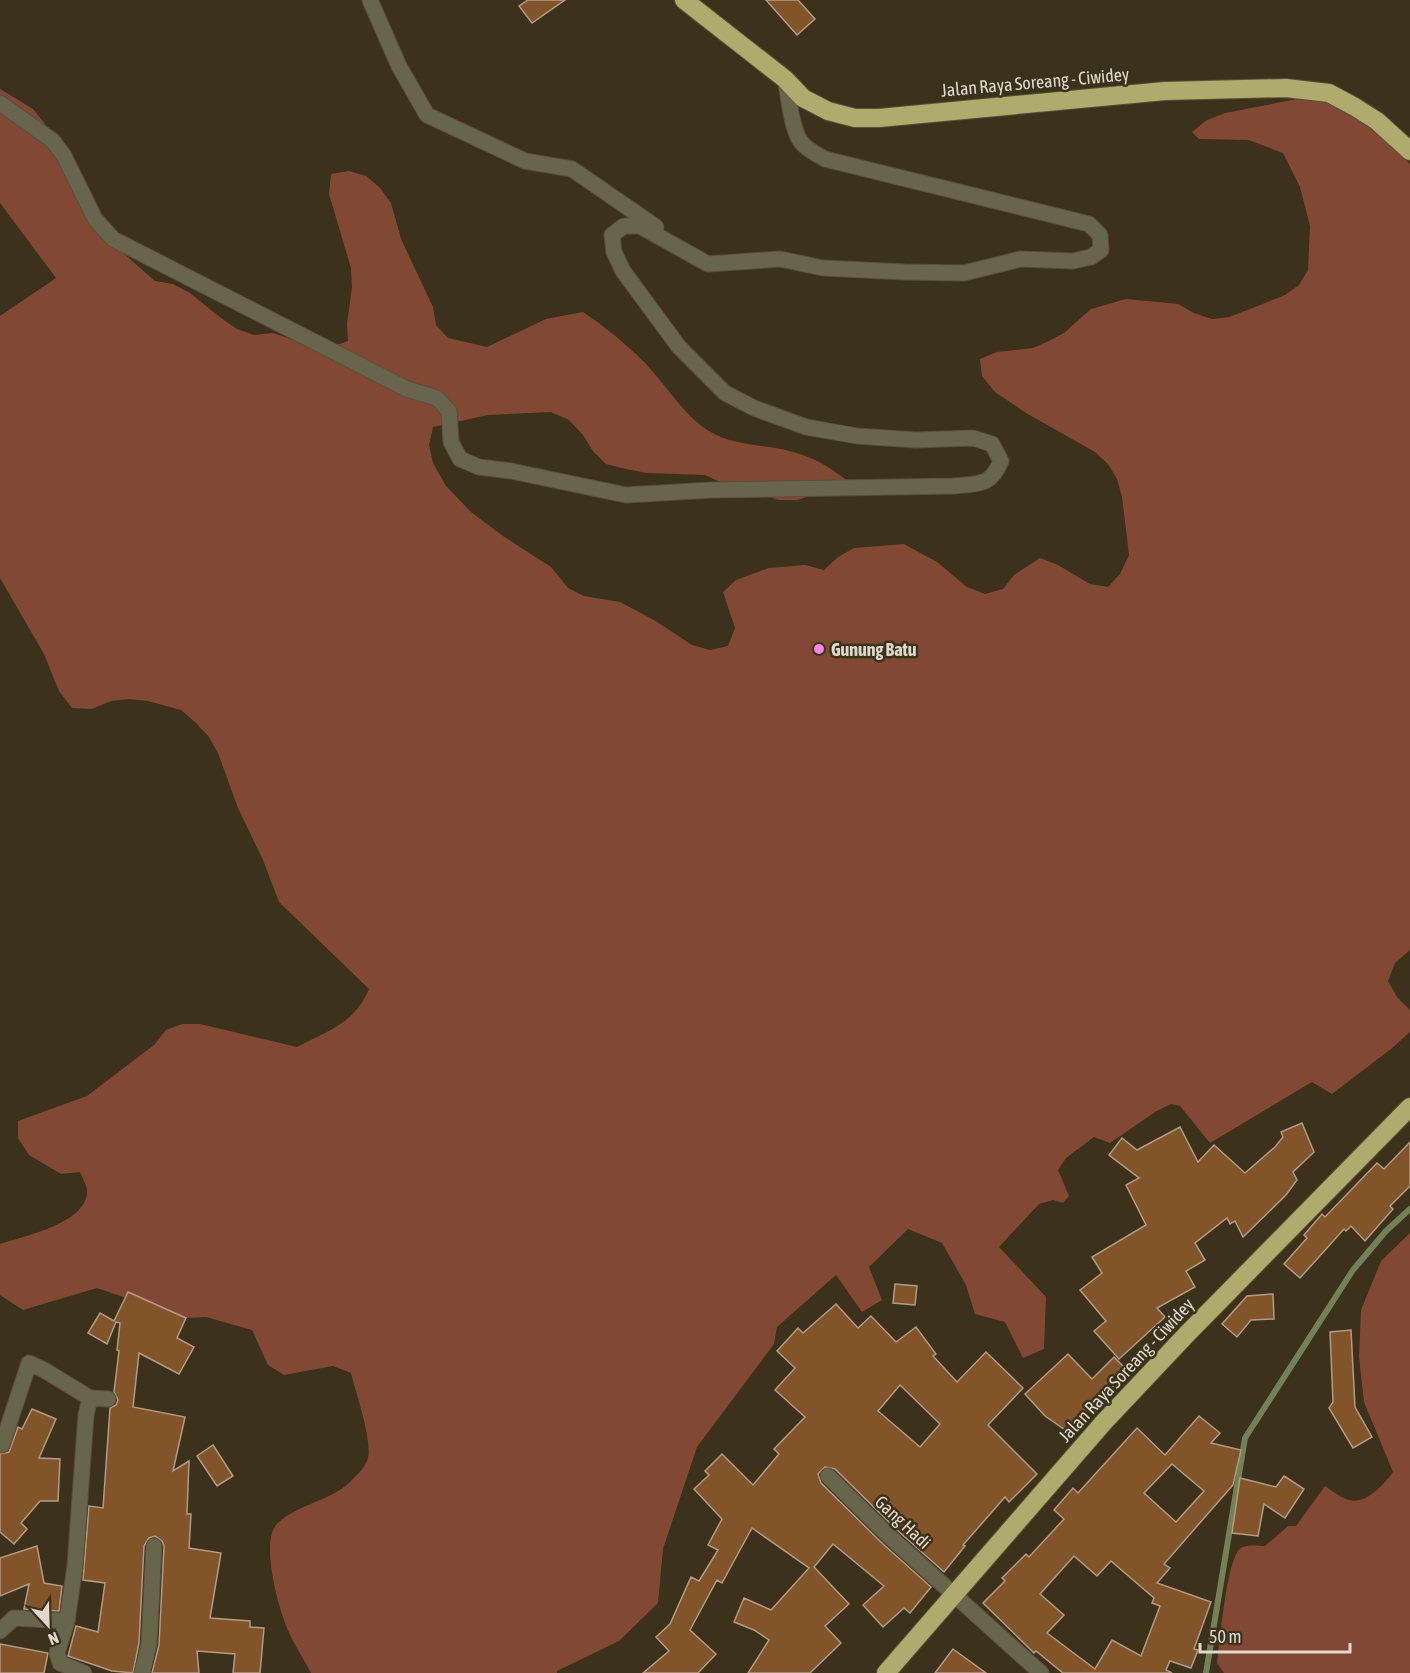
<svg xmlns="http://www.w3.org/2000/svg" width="1410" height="1673" font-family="'Asap Condensed',sans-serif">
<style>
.forest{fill:#814934}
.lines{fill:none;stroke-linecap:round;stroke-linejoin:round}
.stream{stroke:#738157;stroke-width:6}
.building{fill:#815529;stroke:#b29b86;stroke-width:1.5;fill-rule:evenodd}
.minor-casing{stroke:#5a4f3a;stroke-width:17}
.highway-casing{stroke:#5a4f3a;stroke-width:20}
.minor{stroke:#67664d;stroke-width:15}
.highway{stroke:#aeab6d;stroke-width:18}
.poi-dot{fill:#fd86e2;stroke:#3c311a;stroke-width:2}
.labels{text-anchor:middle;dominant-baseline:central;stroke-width:5;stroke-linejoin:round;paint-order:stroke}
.street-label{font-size:18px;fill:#e0d9cb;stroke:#3c311a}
.poi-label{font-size:18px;font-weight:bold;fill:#e0d9cb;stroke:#3c311a;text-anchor:start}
</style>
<rect width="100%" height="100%" fill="#3c311a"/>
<!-- forest -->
<g class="forest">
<path d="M0,89L33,109L45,124L76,198L114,245L155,281L173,284L190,293L221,318L237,329L254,335L273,333L303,343L340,344L348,341L347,324L352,287L351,268L329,194L331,174L349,171L366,176L380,188L391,203L401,239L433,307L436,325L448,338L487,347L546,319L583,312C604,326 625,343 643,361C666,384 682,414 709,431C733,446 762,444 789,451C814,457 828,466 849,482L798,500H779L722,483L705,475L647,473L626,469L606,464L593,451L583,435L569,420L551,412L488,415L433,427L429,445L433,463L446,486L471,512L503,536L551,567L568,588L584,596L620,602L654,620L692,645L710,650L728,646L735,628L723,592L736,580L769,568L805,565L824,570L838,557L854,548L904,544L937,562L967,587L985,594L1003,589L1014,575L1040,558L1058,565L1090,584L1108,587L1120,574L1129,555L1122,497L1117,479L1108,464L1095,452L1026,413L995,392L982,376L980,359L997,352L1033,348L1049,341L1064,333L1091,309L1126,299L1178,304L1194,313L1212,319L1229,317L1245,311L1285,295L1299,285L1308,270L1310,226L1300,187L1283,153L1249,140L1199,139L1192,132L1207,120L1225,113L1329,93L1355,107L1392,147L1410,164V950L1395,963L1388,981L1397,997L1410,1010V1032L1391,1049L1332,1094L1312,1082L1210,1143L1180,1106L1171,1104L1155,1112L1110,1143L1094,1137L1066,1158L1058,1170L1069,1196L1063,1203L1053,1200L1039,1204L999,1247L1046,1297L1044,1349L1023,1358L1005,1322L975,1314L966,1285L942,1243L908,1229L869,1267L882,1300L862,1312L836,1275L777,1327L774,1344L697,1447L663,1549L658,1603L619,1641L557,1671V1673H311C302,1656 290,1638 284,1620C277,1600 260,1539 278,1523C298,1504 328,1502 349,1483C355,1477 366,1467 368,1458C372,1439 356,1393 351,1373L333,1366L284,1375L268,1365L252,1330L206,1317L186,1318L97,1288L23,1310L0,1295V1244C24,1236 89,1223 87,1190C86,1184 82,1177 80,1172L61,1174L29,1155L18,1138V1121L87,1096L154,1045L166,1030L182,1024H200L297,1047C329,1030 354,1024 369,989L279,902L263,860L238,808L218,753L209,737L195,722L181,710L148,701L129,699L111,701L92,709L72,708L59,691L44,654L0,578V316L56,278L0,203Z"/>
<path d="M1410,1233V1673H1224L1217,1663C1220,1639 1226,1568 1238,1551C1244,1543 1256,1546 1265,1546L1288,1526H1296L1325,1486C1332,1491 1339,1496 1346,1499C1365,1507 1383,1485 1393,1472L1364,1402L1359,1357L1361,1310L1381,1261Z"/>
</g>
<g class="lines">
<!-- stream -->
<path class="stream" d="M1206,1673L1245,1438L1353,1270L1386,1231L1410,1209"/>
</g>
<!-- building -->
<g class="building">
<path d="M528,0H565L532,23L519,6Z"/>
<path d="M766,0H798L815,19L797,35Z"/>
<path d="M1302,1123L1314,1152L1293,1172L1297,1180L1286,1195L1243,1237L1235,1221L1230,1224L1227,1218L1195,1243L1205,1260L1186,1271L1195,1287L1157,1308L1165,1317L1119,1359L1094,1331L1106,1321L1080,1290L1102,1273L1092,1257L1146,1225L1126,1185L1139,1178L1109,1155L1122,1138L1137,1150L1180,1127L1198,1162L1214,1145L1245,1173L1275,1147L1283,1137L1281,1132Z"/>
<path d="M1410,1142V1186L1390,1206L1393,1209L1365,1241L1351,1226L1346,1231L1344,1229L1300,1278L1284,1264L1307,1238L1304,1235L1322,1214L1325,1217L1377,1163L1384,1169Z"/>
<path d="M895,1284L917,1286L915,1305L893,1303Z"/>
<path d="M128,1292L186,1318L177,1338L194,1347L179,1374L139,1353L133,1407L185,1417L173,1471L189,1461L187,1514H191L189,1548L221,1553L210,1618L250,1621V1627L264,1628L260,1673H233L235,1654L197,1651L199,1673H152L159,1645L164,1546L162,1541L155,1536L149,1538L144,1546L139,1643L133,1673L112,1671L68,1656L76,1626L98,1632L105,1583L83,1580L89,1506L103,1508L110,1408L116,1405L118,1400L114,1392L119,1351L117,1350L120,1323L116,1322L107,1344L88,1333L100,1313L114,1321Z"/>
<path d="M1273,1294L1274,1319L1251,1320L1237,1337L1222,1324L1247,1296Z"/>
<path d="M836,1304L858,1328L871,1316L896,1342L916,1327L936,1354L933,1356L957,1382L986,1352L1023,1388L988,1425L1037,1474L1009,1502L1005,1497L963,1545L965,1546L944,1572L897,1530L835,1469L825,1467L818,1474L821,1483L883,1544L931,1587L910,1613L904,1608L883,1627L863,1605L884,1586L833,1544L814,1567L849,1604L825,1626L841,1643L810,1673H748L769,1640L754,1630L734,1622L744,1598L771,1610L809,1568L752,1528L722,1583L717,1580L690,1630L716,1654L698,1673H643L669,1651L656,1637L670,1624L691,1577L699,1581L718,1550L708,1545L722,1519L694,1489L709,1475L705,1471L722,1454L753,1485L779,1454L774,1449L805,1417L775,1390L795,1368L777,1351L798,1328L803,1333ZM900,1385L940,1424L920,1447L878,1411Z"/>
<path d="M1351,1330L1355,1407L1372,1437L1353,1448L1329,1408L1333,1402L1330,1332Z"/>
<path d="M1068,1354L1092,1379L1114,1357L1129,1372L1081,1417L1084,1419L1071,1434L1045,1416L1025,1394Z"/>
<path d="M32,1409L56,1419L39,1458L60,1459L58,1501H40L21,1523L27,1529L14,1544L0,1532V1454L9,1452L18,1427L22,1429Z"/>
<path d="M1199,1416L1220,1433L1211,1443L1241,1450L1233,1485L1164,1564L1170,1568L1157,1583L1211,1602L1194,1649L1198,1650L1191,1668L1170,1661L1166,1670L1172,1673H1063L1036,1651L1034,1653L983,1603L1005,1581L1002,1578L1026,1554L1029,1557L1064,1519L1054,1510L1073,1488L1078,1493L1137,1428L1165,1455ZM1172,1464L1204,1491L1176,1522L1144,1493ZM1074,1556L1097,1576L1111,1561L1154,1598L1152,1603L1160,1606L1141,1656L1112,1640L1095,1669L1047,1633L1064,1615L1040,1594Z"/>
<path d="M213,1445L233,1476L217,1486L197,1456Z"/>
<path d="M1284,1476L1304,1489L1285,1518L1264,1504L1258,1536L1232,1533L1240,1478L1276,1487Z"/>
<path d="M37,1546L44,1583L62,1586L59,1611L24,1609L29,1584L0,1596V1558Z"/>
<path d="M0,1644L48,1653L44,1673H0Z"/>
<path d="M953,1649L986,1673H935Z"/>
</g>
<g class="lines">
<!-- minor casing -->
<g class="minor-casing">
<g id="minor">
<path d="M370,0L399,66L427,115L525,161L572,169L656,227"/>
<path d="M0,103L53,141L64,156L95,219L113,239L407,389L437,398L449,411L451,442L460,459L479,467L511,471L626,495L712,490L954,486C979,483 990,487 1001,461L992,444L973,438L916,440L857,436L806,427L754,408L725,393L679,347L623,271L614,252L612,235L624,226H640L708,264L780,259L823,268L905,272L964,273L1021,259L1073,261L1091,257L1101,250L1100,235L1089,224L825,159C817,154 807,150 801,142C791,129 789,96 785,79"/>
<path d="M2,1445L29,1363L44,1370L90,1398"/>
<path d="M828,1476L890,1537L1041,1673"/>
<path d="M0,1631L14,1618L67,1621"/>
<path d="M84,1673L60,1663L57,1653L67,1621L75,1566L86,1415L90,1398L108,1399"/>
<path d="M142,1673L149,1644L154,1546"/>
</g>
</g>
<!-- highway casing -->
<g class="highway-casing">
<g id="highway">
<path d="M684,0L785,79L803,98L828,111L855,118H879L1165,91L1286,88L1329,93L1355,107L1377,121L1410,151"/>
<path d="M886,1673L1104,1422L1187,1334L1410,1107"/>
</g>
</g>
<!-- minor -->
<use href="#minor" class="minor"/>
<!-- highway -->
<use href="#highway" class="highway"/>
</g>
<!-- markers -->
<circle class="poi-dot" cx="819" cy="649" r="6"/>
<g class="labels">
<!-- street labels -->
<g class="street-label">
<text transform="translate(1035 82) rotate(-5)">Jalan Raya Soreang - Ciwidey</text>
<text transform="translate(1126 1370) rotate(-47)">Jalan Raya Soreang - Ciwidey</text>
<text transform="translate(903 1522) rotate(43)">Gang Hadi</text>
</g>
<!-- poi labels -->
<g class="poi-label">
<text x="831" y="649">Gunung Batu</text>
</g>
</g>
<!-- north arrow -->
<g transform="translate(48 1625) rotate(158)" stroke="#3c311a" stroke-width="4.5" paint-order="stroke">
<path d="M0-4.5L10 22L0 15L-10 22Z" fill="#e0d9cb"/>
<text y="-9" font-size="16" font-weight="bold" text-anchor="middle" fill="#e0d9cb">N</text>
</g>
<!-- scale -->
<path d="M1200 1643v9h150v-9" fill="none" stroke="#e0d9cb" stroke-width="3"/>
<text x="1209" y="1643" font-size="18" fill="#e0d9cb" stroke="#3c311a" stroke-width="4.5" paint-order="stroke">50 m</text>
</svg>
